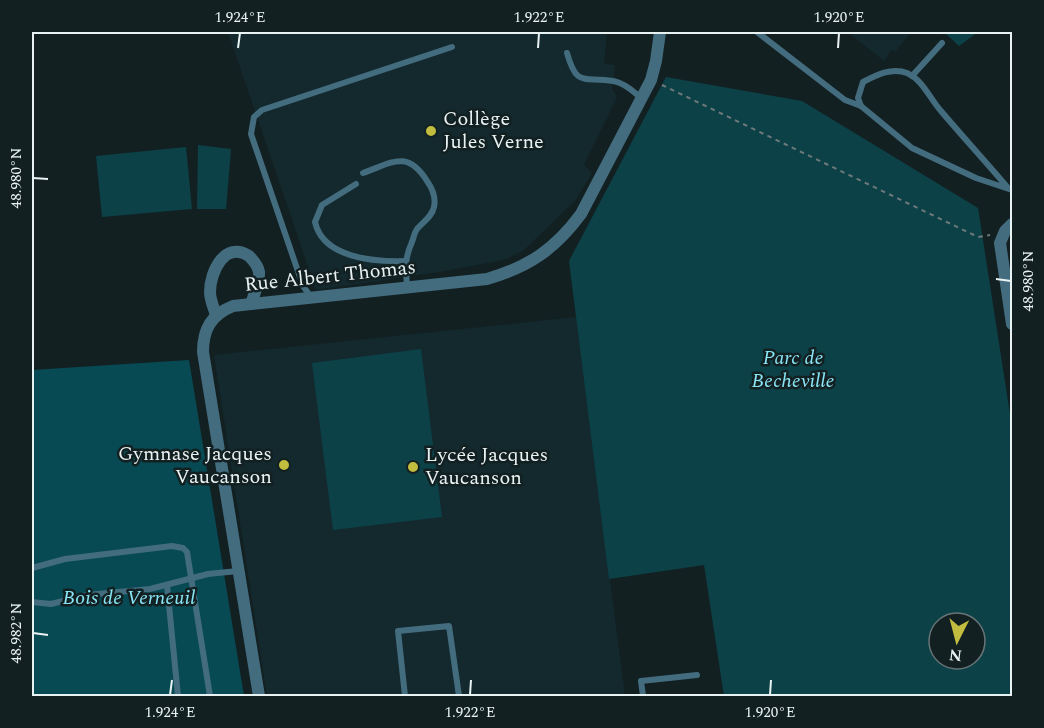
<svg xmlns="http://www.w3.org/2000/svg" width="1044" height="728" font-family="Spectral,serif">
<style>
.built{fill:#13292d}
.green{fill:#0c4148;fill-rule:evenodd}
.forest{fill:#074a53}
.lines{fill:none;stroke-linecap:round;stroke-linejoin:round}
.path{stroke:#6e797b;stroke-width:2;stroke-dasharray:4.5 4.5;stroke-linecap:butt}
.lane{stroke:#436c7f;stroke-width:6}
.street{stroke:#436c7f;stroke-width:12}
.ticks{fill:none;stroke:#e9f2f3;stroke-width:2}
.poi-dot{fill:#c2bd3f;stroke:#132022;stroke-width:2}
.labels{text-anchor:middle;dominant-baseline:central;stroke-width:5;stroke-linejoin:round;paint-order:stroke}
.poi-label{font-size:20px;fill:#e9f2f3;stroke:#132022;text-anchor:start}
.street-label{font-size:20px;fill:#e9f2f3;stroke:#132022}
.park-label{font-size:20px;font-style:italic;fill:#89e6f6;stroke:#132022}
.neatline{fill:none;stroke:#e9f2f3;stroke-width:2}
.ticks-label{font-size:15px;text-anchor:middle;fill:#e9f2f3}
</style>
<rect width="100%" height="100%" fill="#132022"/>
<!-- built -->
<g class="built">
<path d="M228,32H607L604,64L615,65L612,89L617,97L584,165L592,173L575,201L523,251L504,260L445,271L316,290Z"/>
<path d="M848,32H911L895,52L892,50L884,61Z"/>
<path d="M576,317L625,696H267L214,355Z"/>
</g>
<!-- green -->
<g class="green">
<path d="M944,32H978L959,46Z"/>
<path d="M666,77L802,101L978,208L1012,427V696H724L704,565L609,579L569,261ZM939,623H975V659H939Z"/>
<path d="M198,145L231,149L226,209H197Z"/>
<path d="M186,147L192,209L102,217L96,156Z"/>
<path d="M421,349L442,517L333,530L312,363Z"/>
</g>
<!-- forest -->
<path class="forest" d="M189,360L244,696H32V370Z"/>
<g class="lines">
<!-- path -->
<path class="path" d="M662,85L978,237L990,235"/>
<!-- lane -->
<g class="lane">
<path d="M757,32L845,100L861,106"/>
<path d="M567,53C577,88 583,76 613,81C624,83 633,91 641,98"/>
<path d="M912,76L942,43"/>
<path d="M363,173C392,163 407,149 427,181C432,188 436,198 434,207C432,217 423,222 417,229C414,233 414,237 412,242C404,260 406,268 407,287"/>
<path d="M356,184L322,205L315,222C323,258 374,262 405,261"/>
<path d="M1008,188C986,162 963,137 941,111C930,99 923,80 907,73C892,67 876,75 863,82L858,98L861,106L912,148L976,178L1012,190"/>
<path d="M311,297L303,286L251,134L254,117L262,110L452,47"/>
<path d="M32,568L65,559L172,546L183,548L187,552L210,696"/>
<path d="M167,585L178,696"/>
<path d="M32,602L51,604L87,595L150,589L208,574L238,571"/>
<path d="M405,696L398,631L449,626L459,696"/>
<path d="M643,696L641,681L697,675"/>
</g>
<!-- street -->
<g class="street">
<path d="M1012,224L1005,231L1000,243L1012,324"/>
<path d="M216,315C214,308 210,300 210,292C210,272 225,240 249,256C253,260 258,266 259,272C260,282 254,294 251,304"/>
<path d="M259,696L203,352C203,329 211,315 233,306L487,279C529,267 555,249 581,214L651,80L656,61L660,32"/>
</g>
</g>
<!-- ticks -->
<path class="ticks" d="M238,48L240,33M538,48L539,33M838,48L839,33M33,178L48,179M996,279L1011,281M33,633L48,635M170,695L172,680M470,695L471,680M770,695L771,680"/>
<!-- markers -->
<g class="poi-dot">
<circle cx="431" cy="131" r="6"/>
<circle cx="284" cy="465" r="6"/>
<circle cx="413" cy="467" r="6"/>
</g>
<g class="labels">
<!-- poi labels -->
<g class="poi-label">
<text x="443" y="119">Collège<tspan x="443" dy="23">Jules Verne</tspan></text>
<text x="272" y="454" text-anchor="end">Gymnase Jacques<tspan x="272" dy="23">Vaucanson</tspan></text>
<text x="425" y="455">Lycée Jacques<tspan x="425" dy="23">Vaucanson</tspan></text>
</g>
<!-- street labels -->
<g class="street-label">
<text transform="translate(330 276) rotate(-6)">Rue Albert Thomas</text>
</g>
<!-- park labels -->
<g class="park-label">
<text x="793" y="358">Parc de<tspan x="793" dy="23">Becheville</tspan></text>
<text x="129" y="598">Bois de Verneuil</text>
</g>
</g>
<!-- border -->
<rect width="1044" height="728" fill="none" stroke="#132022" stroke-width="66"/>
<!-- north arrow -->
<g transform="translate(957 641) rotate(186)"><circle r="28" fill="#132022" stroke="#697476" stroke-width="1.5"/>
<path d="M0-4.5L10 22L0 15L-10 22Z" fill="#c2bd3f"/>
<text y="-9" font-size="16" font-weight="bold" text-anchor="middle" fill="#e9f2f3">N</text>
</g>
<rect x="33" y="33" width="978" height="662" class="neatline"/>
<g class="ticks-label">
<text x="240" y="22">1.924°E</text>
<text x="539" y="22">1.922°E</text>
<text x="839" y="22">1.920°E</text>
<text transform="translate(16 178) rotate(-90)" y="5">48.980°N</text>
<text transform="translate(1028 281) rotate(-90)" y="5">48.980°N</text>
<text transform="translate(16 633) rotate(-90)" y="5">48.982°N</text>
<text x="170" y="717">1.924°E</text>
<text x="470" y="717">1.922°E</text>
<text x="770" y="717">1.920°E</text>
</g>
</svg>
